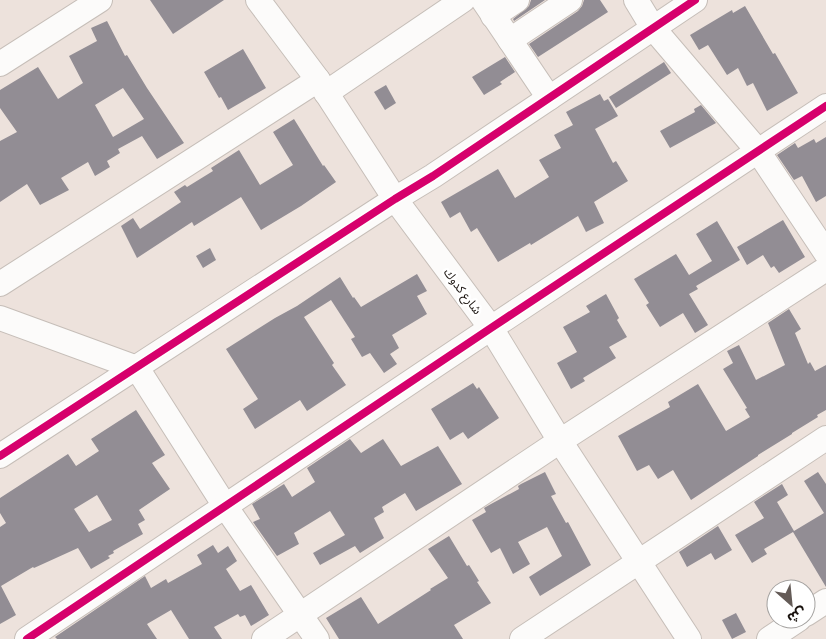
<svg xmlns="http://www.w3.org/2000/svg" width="826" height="639" font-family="'Golos Text','Noto Sans Arabic',sans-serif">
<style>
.building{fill:#928d94;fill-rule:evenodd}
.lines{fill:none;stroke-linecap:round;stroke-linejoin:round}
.minor-casing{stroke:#c6beb8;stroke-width:26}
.minor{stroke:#fcfbfa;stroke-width:24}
.cycleway-casing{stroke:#fff;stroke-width:11}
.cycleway{stroke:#d6006c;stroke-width:8}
.labels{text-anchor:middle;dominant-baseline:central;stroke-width:5;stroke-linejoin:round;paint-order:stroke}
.street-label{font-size:12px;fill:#1a130f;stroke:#fff}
</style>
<rect width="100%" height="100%" fill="#ede2dc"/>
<!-- building -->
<g class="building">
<path d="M150,0H224L173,34Z"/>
<path d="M531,0H545L514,21L513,19L529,6Z"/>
<path d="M584,0H600L608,12L538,57L529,44L578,11L582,6Z"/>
<path d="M745,6L773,54L775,53L798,93L767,111L753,83L747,86L738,68L727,75L708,45L699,50L690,35L732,10L733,13Z"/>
<path d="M107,21L125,56L127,55L147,88L184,143L157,159L142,136L118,149L120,153L107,161L110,167L95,176L88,162L61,178L69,190L40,205L27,184L0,202V141L17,132L0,108V90L38,67L58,99L83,83L69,56L97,41L91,28ZM123,88L144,119L113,137L95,105Z"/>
<path d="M243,49L266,88L228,110L221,97L219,98L204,72Z"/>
<path d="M505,57L515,72L500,82L502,84L484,95L472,77Z"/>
<path d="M664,62L671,73L616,108L609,97Z"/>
<path d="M386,85L396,103L385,110L374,92Z"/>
<path d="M600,94L604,101L608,99L618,116L595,129L613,163L616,161L628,181L594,202L604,223L586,232L578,216L531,245L530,243L498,262L477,228L471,232L460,212L450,218L441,202L498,169L515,198L549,177L539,160L561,148L554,135L573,125L566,112Z"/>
<path d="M701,105L716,123L670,148L660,131L695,112L694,109Z"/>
<path d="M294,119L323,166L324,165L336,182L301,206L261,230L241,197L194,226L192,222L137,258L121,226L133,218L140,229L181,202L174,192L185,185L187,187L213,171L211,168L239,150L260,185L293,165L273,132Z"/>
<path d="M826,137V196L816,202L802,176L794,180L777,155L795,143L798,148L814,139L816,143Z"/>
<path d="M783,220L805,257L779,273L774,266L771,268L763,255L747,265L737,247Z"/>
<path d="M717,221L740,260L696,286L698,289L689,294L708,325L695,333L683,313L660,327L646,305L649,303L634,279L676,254L689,275L712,261L696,234Z"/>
<path d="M210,248L216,260L203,268L196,256Z"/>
<path d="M417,274L427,291L417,296L427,314L392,335L399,348L390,354L397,364L384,373L370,353L362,357L351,339L355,337L331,300L304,317L334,363L332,365L346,385L307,411L300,400L255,429L243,409L258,399L226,349L275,318L297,306L340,277L353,298L354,297L361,307Z"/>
<path d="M606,294L619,318L617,320L627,337L609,347L616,358L583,378L585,381L571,389L557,363L577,352L563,327L590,312L586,306Z"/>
<path d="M789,309L801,329L795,333L808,364L810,362L815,371L826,365V410L817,415L818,417L792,433V434L758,455V456L691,500L673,470L658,479L649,465L637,471L618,436L670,407L668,402L698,384L726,431L750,417L745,409L747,408L723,369L733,363L727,351L739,345L756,380L785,365L768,323Z"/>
<path d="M473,383L477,389L479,387L499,418L468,439L463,432L450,440L431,409Z"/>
<path d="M136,410L165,455L152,463L170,489L139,510L145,520L138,524L143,534L113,551L114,553L108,556L110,558L91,569L78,548L34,568L33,567L1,586L16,615L0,624V527L6,523L0,513V498L68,454L76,466L99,451L91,439ZM97,495L112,520L89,532L74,509Z"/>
<path d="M350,439L361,453L383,439L401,466L438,446L462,484L416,511L405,493L382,507L384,512L374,518L384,538L360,553L355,546L320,565L313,553L345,535L330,511L294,533L299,544L277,556L253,522L260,519L252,504L284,484L292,497L315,482L307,468Z"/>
<path d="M545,472L556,494L551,496L566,523L568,522L591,565L540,596L529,577L562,556L547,527L518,542L530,564L513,574L500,548L491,553L472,520L486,512L484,508L491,504L519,489L518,486L521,484Z"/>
<path d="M818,472L826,484V587L793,532L764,549L767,554L752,563L735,535L764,518L754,502L782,484L788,495L777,502L794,531L824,513L804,481Z"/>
<path d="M718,526L732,550L715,560L711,553L687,567L679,552Z"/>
<path d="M449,536L467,566L469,565L479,581L477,582L491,603L454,625L463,639H339L326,618L361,597L378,624L431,590L430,589L448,578L428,549Z"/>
<path d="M213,545L218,553L228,546L237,561L226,569L240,591L251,585L269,615L251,626L245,615L240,617L238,614L214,627L222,639H189L171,610L147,624L157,639H57L55,637L145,576L151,588L166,579L168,583L202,564L197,555Z"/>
<path d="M736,613L746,632L732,639L722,620Z"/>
</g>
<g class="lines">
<!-- minor casing -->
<g class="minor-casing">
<g id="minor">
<path d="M258,0L318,80L395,199L491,328L560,441L689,639"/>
<path d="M483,0L549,98"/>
<path d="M636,0L653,28L758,151L826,253"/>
<path d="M493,16L517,0"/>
<path d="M510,40L570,0"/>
<path d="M0,64L100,0"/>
<path d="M326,93L463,0"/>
<path d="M0,284L318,80"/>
<path d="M0,318L137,368L225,506L317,639"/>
<path d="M0,456L395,199L433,176L695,0"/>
<path d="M806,614L826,601"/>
<path d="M27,639L491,328L826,106"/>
<path d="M264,639L560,441L826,269"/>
<path d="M522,639L826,438"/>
<path d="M769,639L799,619"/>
</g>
</g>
<!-- minor -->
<use href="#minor" class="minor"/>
<!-- cycleway casing -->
<g class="cycleway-casing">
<g id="cycleway">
<path d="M0,456L395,199L433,176L695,0"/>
<path d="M27,639L491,328L826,106"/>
</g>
</g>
<!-- cycleway -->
<use href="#cycleway" class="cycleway"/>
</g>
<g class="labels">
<!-- street labels -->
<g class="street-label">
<text transform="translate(463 291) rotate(53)">شارع كدوك</text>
</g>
</g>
<!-- north arrow -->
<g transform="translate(791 604) rotate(153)"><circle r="24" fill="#ffffff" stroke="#a3a19f"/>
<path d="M0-4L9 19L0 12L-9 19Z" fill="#645b57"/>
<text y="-8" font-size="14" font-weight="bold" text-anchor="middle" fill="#1a130f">ش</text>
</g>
</svg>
